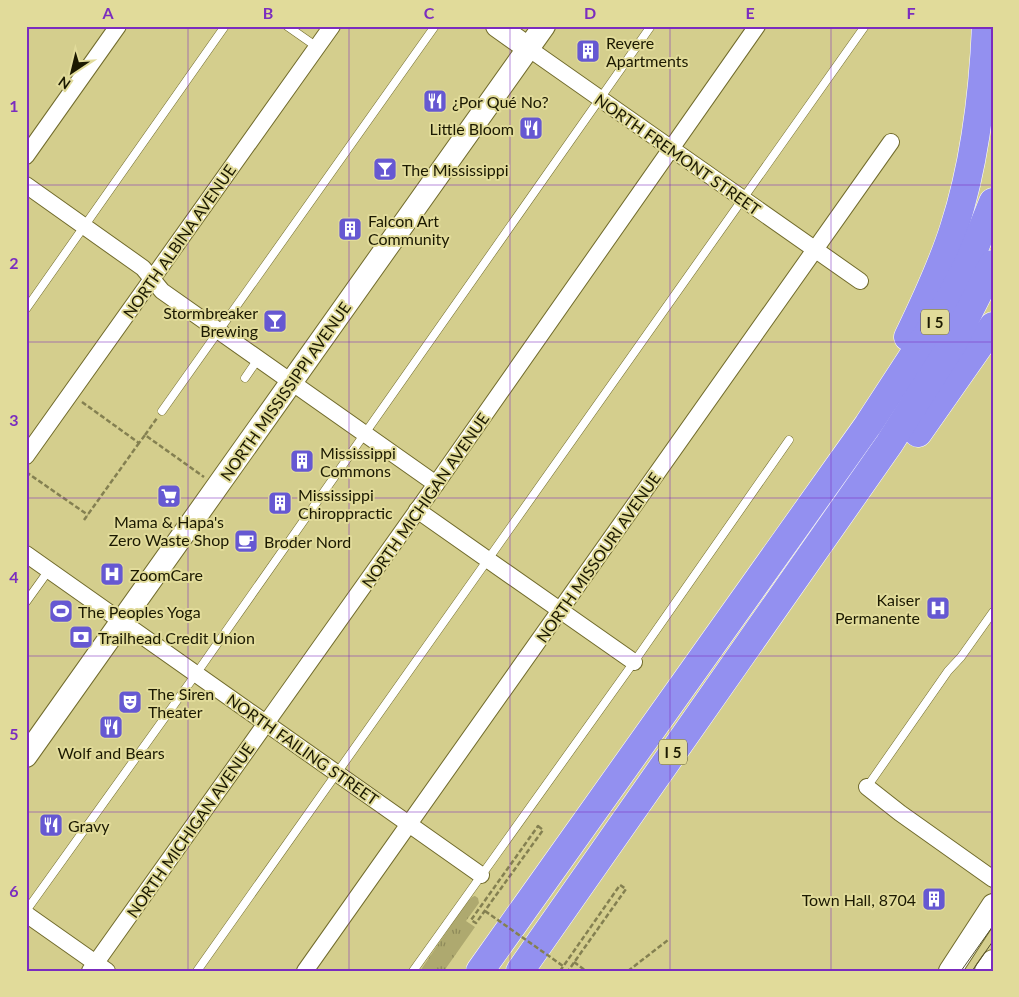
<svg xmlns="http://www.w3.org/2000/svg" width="1019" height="997" font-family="Lato,sans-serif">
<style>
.grass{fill:url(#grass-tufts)}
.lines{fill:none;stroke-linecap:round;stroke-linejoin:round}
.lane-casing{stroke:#716b2c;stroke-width:9}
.street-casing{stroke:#716b2c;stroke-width:18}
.secondary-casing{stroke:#716b2c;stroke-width:24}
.highway-casing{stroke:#fff;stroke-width:29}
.path{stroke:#848051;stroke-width:2.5;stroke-dasharray:5 2.5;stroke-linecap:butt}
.lane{stroke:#fff;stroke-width:8}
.street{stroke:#fff;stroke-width:16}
.secondary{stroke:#fff;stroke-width:22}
.highway{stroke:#9390f0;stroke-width:28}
.tram{stroke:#53502b;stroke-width:1}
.path-bridge{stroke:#848051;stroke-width:2.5;stroke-dasharray:5 2.5;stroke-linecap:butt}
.grid{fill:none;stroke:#7b2cbf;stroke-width:1;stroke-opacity:0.55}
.labels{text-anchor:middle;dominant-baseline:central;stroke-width:4;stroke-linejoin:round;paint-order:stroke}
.shield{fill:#e1db9a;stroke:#56532f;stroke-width:1}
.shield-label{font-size:15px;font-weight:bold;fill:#1b1901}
.poi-label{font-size:16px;fill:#1b1901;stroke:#e1db9a;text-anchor:start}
.street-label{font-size:16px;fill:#1b1901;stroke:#e1db9a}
.neatline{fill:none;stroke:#7b2cbf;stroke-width:2}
.grid-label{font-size:16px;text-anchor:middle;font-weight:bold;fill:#7b2cbf}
</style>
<defs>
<pattern id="grass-tufts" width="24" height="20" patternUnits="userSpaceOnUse" patternTransform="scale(1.25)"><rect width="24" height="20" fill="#aea96f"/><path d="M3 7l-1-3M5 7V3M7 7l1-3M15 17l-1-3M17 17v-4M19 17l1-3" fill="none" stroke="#8d8959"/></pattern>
</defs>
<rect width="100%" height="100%" fill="#d4ce8d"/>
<!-- grass -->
<path class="grass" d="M475,896L478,898L479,903L466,921L475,927L444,971H420L464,906L472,897Z"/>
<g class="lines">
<!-- lane casing -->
<g class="lane-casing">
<g id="lane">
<path d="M287,26L317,47"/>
<path d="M26,309L225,26"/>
<path d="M245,378L258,359"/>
<path d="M162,411L435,26"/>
<path d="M26,602L49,570"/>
<path d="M867,787L948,671L961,657L993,612"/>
<path d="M26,911L196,674L651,26"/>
<path d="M197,971L865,26"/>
<path d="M413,971L634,662L789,440"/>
</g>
</g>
<!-- street casing -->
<g class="street-casing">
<g id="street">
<path d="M528,48L860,281"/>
<path d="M26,156L118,26"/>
<path d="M26,185L143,268L162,291L436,484"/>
<path d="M26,456L332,26"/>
<path d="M417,510L634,662"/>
<path d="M26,554L481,875"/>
<path d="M867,787L900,813L993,879"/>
<path d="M26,914L107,971"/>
<path d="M90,971L436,484L757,26"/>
<path d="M305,971L891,142"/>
</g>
</g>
<!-- secondary casing -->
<g class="secondary-casing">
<g id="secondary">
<path d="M497,26L528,48"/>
<path d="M26,756L544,26"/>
<path d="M950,971L993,905"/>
<path d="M986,971L993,961"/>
</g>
</g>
<!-- highway casing -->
<g class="highway-casing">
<g id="highway">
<path d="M908,337C925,302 942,266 954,228C975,163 983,95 986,26"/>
<path d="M918,433L993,326"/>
<path d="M480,971L868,425L947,304L969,262L993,202"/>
<path d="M520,971L889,444L953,343L993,264"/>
</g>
</g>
<!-- path -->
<g class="path">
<path d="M82,402L139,443L145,435L204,477"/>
<path d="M145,435L157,418"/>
<path d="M26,472L88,515"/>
<path d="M84,520L139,443"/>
<path d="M538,826L543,830L476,923L471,920Z"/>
<path d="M574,962L586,971"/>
<path d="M560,971L620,885L626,889L568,971"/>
<path d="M628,971L668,940"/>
</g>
<!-- lane -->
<use href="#lane" class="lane"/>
<!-- street -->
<use href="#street" class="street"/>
<!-- secondary -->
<use href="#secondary" class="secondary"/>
<!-- highway -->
<use href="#highway" class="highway"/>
<!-- tram -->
<g class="tram">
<path d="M961,971L993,926"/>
<path d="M972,971L993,941"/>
</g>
<!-- path-bridge -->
<path class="path-bridge" d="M485,911L563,966"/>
</g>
<!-- grid -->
<path class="grid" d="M188,26V971M349,26V971M510,26V971M670,26V971M831,26V971M26,185H993M26,342H993M26,498H993M26,656H993M26,812H993"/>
<!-- icons -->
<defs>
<g id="building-square" transform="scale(1.25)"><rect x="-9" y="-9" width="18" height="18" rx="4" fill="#6658d2" stroke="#e1db9a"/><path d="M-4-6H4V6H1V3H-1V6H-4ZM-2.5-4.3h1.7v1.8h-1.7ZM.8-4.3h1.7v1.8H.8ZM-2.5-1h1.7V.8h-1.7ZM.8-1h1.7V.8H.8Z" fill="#fff"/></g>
<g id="restaurant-square" transform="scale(1.25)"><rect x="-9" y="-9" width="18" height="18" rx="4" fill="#6658d2" stroke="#e1db9a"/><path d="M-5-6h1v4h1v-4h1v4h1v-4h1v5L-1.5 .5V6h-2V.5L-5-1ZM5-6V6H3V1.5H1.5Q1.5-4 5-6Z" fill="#fff"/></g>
<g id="bar-square" transform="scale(1.25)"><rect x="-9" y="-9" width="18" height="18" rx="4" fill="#6658d2" stroke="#e1db9a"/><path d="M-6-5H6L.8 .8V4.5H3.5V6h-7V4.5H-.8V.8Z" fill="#fff"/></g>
<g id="supermarket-square" transform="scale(1.25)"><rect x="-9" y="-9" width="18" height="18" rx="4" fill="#6658d2" stroke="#e1db9a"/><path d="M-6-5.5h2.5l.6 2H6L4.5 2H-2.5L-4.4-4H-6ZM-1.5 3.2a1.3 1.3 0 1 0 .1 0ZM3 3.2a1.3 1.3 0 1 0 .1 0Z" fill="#fff"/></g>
<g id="cafe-square" transform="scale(1.25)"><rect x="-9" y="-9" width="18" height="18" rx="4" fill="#6658d2" stroke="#e1db9a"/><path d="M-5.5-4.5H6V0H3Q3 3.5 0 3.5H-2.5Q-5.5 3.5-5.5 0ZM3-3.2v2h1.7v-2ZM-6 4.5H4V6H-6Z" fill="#fff"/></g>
<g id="hospital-square" transform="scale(1.25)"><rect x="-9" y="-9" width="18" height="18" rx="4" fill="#6658d2" stroke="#e1db9a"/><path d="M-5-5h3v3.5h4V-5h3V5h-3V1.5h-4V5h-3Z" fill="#fff"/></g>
<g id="stadium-square" transform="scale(1.25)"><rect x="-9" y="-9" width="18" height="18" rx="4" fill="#6658d2" stroke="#e1db9a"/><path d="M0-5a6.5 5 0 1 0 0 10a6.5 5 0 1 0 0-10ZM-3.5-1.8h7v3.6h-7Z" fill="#fff"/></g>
<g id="bank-square" transform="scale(1.25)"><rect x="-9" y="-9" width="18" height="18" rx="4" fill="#6658d2" stroke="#e1db9a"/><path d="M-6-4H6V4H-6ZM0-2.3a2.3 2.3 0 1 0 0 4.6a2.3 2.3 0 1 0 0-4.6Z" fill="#fff"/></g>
<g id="theatre-square" transform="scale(1.25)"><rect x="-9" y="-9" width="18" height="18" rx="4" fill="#6658d2" stroke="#e1db9a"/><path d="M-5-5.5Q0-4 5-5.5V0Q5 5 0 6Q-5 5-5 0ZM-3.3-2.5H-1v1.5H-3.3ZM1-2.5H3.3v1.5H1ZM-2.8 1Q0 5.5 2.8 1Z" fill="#fff"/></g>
</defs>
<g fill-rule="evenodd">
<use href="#building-square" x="588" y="51"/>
<use href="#restaurant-square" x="435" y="101"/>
<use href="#restaurant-square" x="531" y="128"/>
<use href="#bar-square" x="385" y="169"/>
<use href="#building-square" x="350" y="229"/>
<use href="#bar-square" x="275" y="321"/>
<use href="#building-square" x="302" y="461"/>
<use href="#supermarket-square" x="169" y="496"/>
<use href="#building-square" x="280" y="503"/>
<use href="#cafe-square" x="246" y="541"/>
<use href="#hospital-square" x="112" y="574"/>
<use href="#hospital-square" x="938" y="608"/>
<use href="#stadium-square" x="61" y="611"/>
<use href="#bank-square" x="81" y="637"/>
<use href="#theatre-square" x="130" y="702"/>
<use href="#restaurant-square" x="111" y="727"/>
<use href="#restaurant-square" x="51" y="825"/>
<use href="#building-square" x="934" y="899"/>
</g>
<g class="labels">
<!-- shield labels -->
<g class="shield">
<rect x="921" y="309.5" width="28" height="25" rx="4"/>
<rect x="659" y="739.5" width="28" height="25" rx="4"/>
</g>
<g class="shield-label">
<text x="935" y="322">I 5</text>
<text x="673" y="752">I 5</text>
</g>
<!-- poi labels -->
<g class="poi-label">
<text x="606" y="42">Revere<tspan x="606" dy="18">Apartments</tspan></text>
<text x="452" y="101">¿Por Qué No?</text>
<text x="514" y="128" text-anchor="end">Little Bloom</text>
<text x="402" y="169">The Mississippi</text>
<text x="368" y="220">Falcon Art<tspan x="368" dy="18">Community</tspan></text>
<text x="258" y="312" text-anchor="end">Stormbreaker<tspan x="258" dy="18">Brewing</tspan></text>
<text x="320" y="452">Mississippi<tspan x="320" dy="18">Commons</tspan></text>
<text x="298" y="494">Mississippi<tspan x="298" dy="18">Chiroppractic</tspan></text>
<text x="169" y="521" text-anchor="middle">Mama &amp; Hapa's<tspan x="169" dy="18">Zero Waste Shop</tspan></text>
<text x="264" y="541">Broder Nord</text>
<text x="130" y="574">ZoomCare</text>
<text x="920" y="599" text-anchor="end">Kaiser<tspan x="920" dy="18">Permanente</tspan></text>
<text x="78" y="611">The Peoples Yoga</text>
<text x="98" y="637">Trailhead Credit Union</text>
<text x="148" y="693">The Siren<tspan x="148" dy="18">Theater</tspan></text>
<text x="111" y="752" text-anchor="middle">Wolf and Bears</text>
<text x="68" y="825">Gravy</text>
<text x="916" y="899" text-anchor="end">Town Hall, 8704</text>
</g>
<!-- street labels -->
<g class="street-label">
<text transform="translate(678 154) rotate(35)">NORTH FREMONT STREET</text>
<text transform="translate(179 241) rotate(-55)">NORTH ALBINA AVENUE</text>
<text transform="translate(285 391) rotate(-55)">NORTH MISSISSIPPI AVENUE</text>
<text transform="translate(425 500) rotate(-55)">NORTH MICHIGAN AVENUE</text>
<text transform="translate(598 557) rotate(-55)">NORTH MISSOURI AVENUE</text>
<text transform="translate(303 749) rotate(35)">NORTH FAILING STREET</text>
<text transform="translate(190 830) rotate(-55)">NORTH MICHIGAN AVENUE</text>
</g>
</g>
<!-- border -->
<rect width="1019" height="997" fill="none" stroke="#e1db9a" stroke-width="55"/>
<!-- north arrow -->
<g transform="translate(72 72) rotate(215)" stroke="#e1db9a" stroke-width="4" paint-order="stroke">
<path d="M0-4L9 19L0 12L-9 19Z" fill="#1b1901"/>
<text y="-8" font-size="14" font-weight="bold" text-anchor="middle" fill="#1b1901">N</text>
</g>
<rect x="28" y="28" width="964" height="942" class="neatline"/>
<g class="grid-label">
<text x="108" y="19">A</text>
<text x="268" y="19">B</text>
<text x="429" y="19">C</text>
<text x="590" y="19">D</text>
<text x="750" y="19">E</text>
<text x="911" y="19">F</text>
<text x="14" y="112">1</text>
<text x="14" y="269">2</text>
<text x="14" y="426">3</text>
<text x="14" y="583">4</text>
<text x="14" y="740">5</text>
<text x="14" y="897">6</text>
</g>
</svg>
